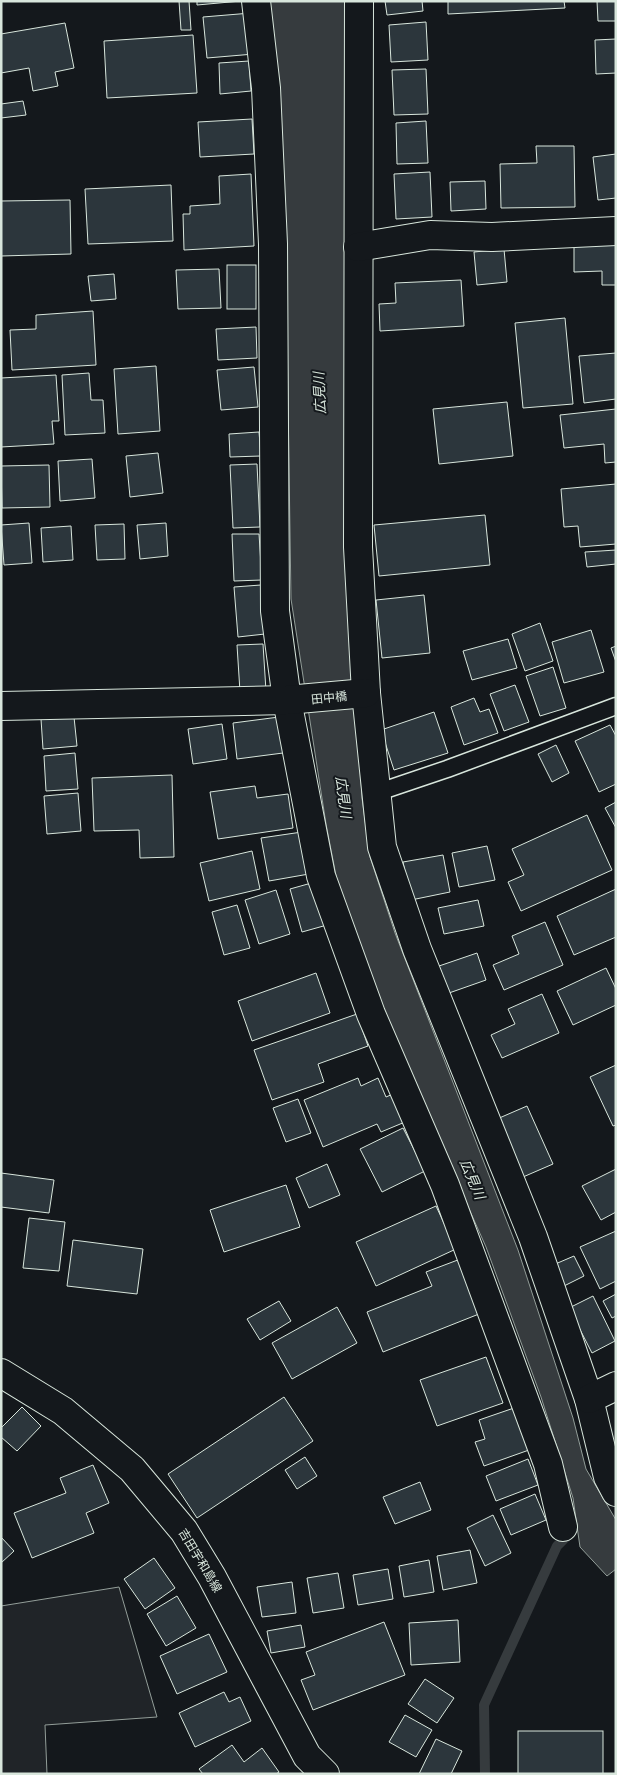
<svg xmlns="http://www.w3.org/2000/svg" width="617" height="1775" font-family="'Playfair Display','Noto Sans JP',serif">
<style>
.green{fill:#202428;stroke:#939e99}
.water{fill:#363b3e;stroke:#939e99}
.lines{fill:none;stroke-linecap:round;stroke-linejoin:round}
.stream{stroke:#363b3e;stroke-width:10}
.building{fill:#2c363c;stroke:#d8e6dc}
.service-casing{stroke:#d8e6dc;stroke-width:19}
.minor-casing{stroke:#d8e6dc;stroke-width:30}
.secondary-casing{stroke:#d8e6dc;stroke-width:30}
.service{stroke:#14181c;stroke-width:16}
.minor{stroke:#14181c;stroke-width:28}
.secondary{stroke:#14181c;stroke-width:28}
.labels{text-anchor:middle;dominant-baseline:central;stroke-width:4;stroke-linejoin:round;paint-order:stroke}
.street-label{font-size:12px;fill:#d8e6dc;stroke:#14181c}
.water-label{font-size:14px;font-style:italic;fill:#d8e6dc;stroke:#14181c}
</style>
<rect width="100%" height="100%" fill="#14181c"/>
<!-- green -->
<path class="green" d="M119,1587L157,1717L45,1725L47,1774H1V1606Z"/>
<!-- water -->
<path class="water" d="M269,1H345L348,82L349,554L362,798L370,857L395,933L518,1250L573,1418L586,1469L616,1520V1569L607,1576L580,1547L573,1498L541,1397L486,1247L396,1045L338,886L326,824L291,599L286,265L280,93Z"/>
<g class="lines">
<!-- stream -->
<path class="stream" d="M485,1774L484,1705L557,1546L571,1532"/>
</g>
<!-- building -->
<g class="building">
<path d="M179,1H189L191,30H181Z"/>
<path d="M197,1H241L197,5Z"/>
<path d="M385,1H422L423,11L387,15Z"/>
<path d="M448,1H564L565,8L448,14Z"/>
<path d="M597,1H616V21H598Z"/>
<path d="M251,13L254,54L207,58L203,17Z"/>
<path d="M426,22L428,60L391,62L389,25Z"/>
<path d="M65,23L74,68L55,72L58,86L33,91L29,68L1,73V34Z"/>
<path d="M193,35L197,93L107,98L104,41Z"/>
<path d="M616,39V73L596,74L595,40Z"/>
<path d="M249,61L251,91L220,94L219,63Z"/>
<path d="M426,69L428,114L394,115L392,70Z"/>
<path d="M23,101L26,115L1,118V104Z"/>
<path d="M252,119L254,154L200,157L198,122Z"/>
<path d="M426,121L428,163L397,164L396,123Z"/>
<path d="M536,146H574L575,207L501,208L500,164L537,163Z"/>
<path d="M616,154V198L598,200L593,157Z"/>
<path d="M430,172L432,217L396,219L394,174Z"/>
<path d="M251,174L254,246L184,250L183,214H190V206L220,204L219,176Z"/>
<path d="M485,181L486,209L451,211L450,182Z"/>
<path d="M171,185L173,241L88,244L85,189Z"/>
<path d="M70,200L71,254L1,256V201Z"/>
<path d="M574,239H616V285H602V271L574,272Z"/>
<path d="M504,249L507,282L477,285L474,252Z"/>
<rect x="227" y="265" width="29" height="44"/>
<path d="M219,269L221,308L178,309L176,270Z"/>
<path d="M114,274L116,299L91,301L88,276Z"/>
<path d="M461,280L464,326L380,331L379,304L396,303L395,283Z"/>
<path d="M93,311L96,365L12,370L10,330L36,329V315Z"/>
<path d="M565,318L573,404L523,408L515,323Z"/>
<path d="M256,327L257,358L218,360L216,329Z"/>
<path d="M616,353V399L584,403L579,356Z"/>
<path d="M156,366L160,431L118,434L114,369Z"/>
<path d="M254,367L258,407L221,410L217,370Z"/>
<path d="M89,373L91,400H103L105,433L65,435L62,375Z"/>
<path d="M56,375L59,421H52L54,444L1,447V378Z"/>
<path d="M507,402L513,456L439,464L433,409Z"/>
<path d="M616,409V462L605,463L604,444L564,448L560,415Z"/>
<path d="M259,432L261,456L230,457L229,434Z"/>
<path d="M158,453L163,493L130,497L126,456Z"/>
<path d="M92,459L95,498L60,501L58,461Z"/>
<path d="M257,464L260,527L233,528L230,465Z"/>
<path d="M49,465L50,507L2,508L1,466Z"/>
<path d="M616,484V544L580,547L578,526L564,527L561,489Z"/>
<path d="M485,515L490,565L379,576L374,525Z"/>
<path d="M29,523L32,563L4,565L1,525Z"/>
<path d="M166,523L168,556L140,559L137,525Z"/>
<path d="M124,524L125,559L97,560L95,525Z"/>
<path d="M71,526L73,560L43,562L41,528Z"/>
<path d="M232,534H259L262,580L234,581Z"/>
<path d="M616,550V564L587,567L585,552Z"/>
<path d="M261,585L265,634L238,637L234,587Z"/>
<path d="M424,595L430,653L382,658L376,600Z"/>
<path d="M540,623L553,661L525,671L512,634Z"/>
<path d="M591,630L604,672L564,683L552,642Z"/>
<path d="M508,639L517,668L472,680L463,651Z"/>
<path d="M263,644L266,691L240,692L237,645Z"/>
<path d="M616,646V662L611,648Z"/>
<path d="M553,667L566,708L540,716L526,676Z"/>
<path d="M515,685L529,722L504,731L490,694Z"/>
<path d="M474,698L480,712L489,709L498,733L464,745L451,707Z"/>
<path d="M434,712L448,753L394,770L381,730Z"/>
<path d="M74,717L77,746L43,749L41,719Z"/>
<path d="M279,717L283,753L237,759L233,723Z"/>
<path d="M222,724L227,759L193,764L188,729Z"/>
<path d="M610,725L616,736V784L599,792L575,741Z"/>
<path d="M556,745L569,773L552,782L538,754Z"/>
<path d="M75,753L78,789L46,791L44,756Z"/>
<path d="M172,775L174,857L140,858L139,830L94,831L92,778Z"/>
<path d="M255,786L257,798L288,794L293,828L218,839L210,792Z"/>
<path d="M78,793L81,831L47,834L44,796Z"/>
<path d="M616,802V828L605,808Z"/>
<path d="M587,815L612,870L521,911L508,882L524,875L512,849Z"/>
<path d="M302,832L309,874L269,881L261,838Z"/>
<path d="M487,846L495,880L459,887L452,853Z"/>
<path d="M252,851L260,889L209,901L200,863Z"/>
<path d="M443,855L450,892L411,900L403,862Z"/>
<path d="M315,882L327,925L302,932L290,889Z"/>
<path d="M616,889V937L574,955L557,916Z"/>
<path d="M276,890L290,934L259,944L245,900Z"/>
<path d="M478,900L484,926L444,934L438,908Z"/>
<path d="M237,905L250,948L224,955L212,912Z"/>
<path d="M545,922L563,965L504,990L493,965L519,954L512,936Z"/>
<path d="M477,953L486,980L449,993L439,966Z"/>
<path d="M606,968L616,989V1005L573,1025L557,991Z"/>
<path d="M316,973L330,1013L252,1041L238,1001Z"/>
<path d="M542,994L559,1033L502,1058L491,1035L515,1024L508,1009Z"/>
<path d="M357,1014L368,1046L318,1064L324,1082L272,1100L254,1050Z"/>
<path d="M616,1065V1125L613,1126L590,1077Z"/>
<path d="M358,1078L361,1086L378,1078L386,1097L393,1094L405,1122L381,1132L377,1124L323,1147L304,1100Z"/>
<path d="M298,1099L311,1133L286,1142L273,1108Z"/>
<path d="M527,1106L553,1164L523,1177L497,1119Z"/>
<path d="M403,1128L425,1171L382,1192L360,1149Z"/>
<path d="M327,1164L340,1195L309,1208L296,1178Z"/>
<path d="M616,1169V1212L601,1220L582,1186Z"/>
<path d="M1,1173L54,1180L49,1213L1,1207Z"/>
<path d="M286,1185L300,1227L224,1252L210,1210Z"/>
<path d="M436,1206L456,1249L376,1286L356,1242Z"/>
<path d="M29,1218L65,1222L59,1271L23,1268Z"/>
<path d="M616,1231V1281L600,1289L580,1247Z"/>
<path d="M73,1240L143,1249L137,1294L67,1286Z"/>
<path d="M574,1256L584,1276L564,1286L553,1265Z"/>
<path d="M463,1258L484,1312L383,1352L367,1312L432,1286L426,1272Z"/>
<path d="M616,1294V1316L612,1318L603,1301Z"/>
<path d="M593,1296L615,1341L592,1353L569,1308Z"/>
<path d="M279,1301L291,1321L260,1340L247,1319Z"/>
<path d="M337,1307L357,1343L292,1379L272,1343Z"/>
<path d="M486,1357L503,1403L437,1426L420,1380Z"/>
<path d="M284,1397L313,1441L197,1518L168,1474Z"/>
<path d="M22,1407L41,1426L17,1451L1,1437V1428Z"/>
<path d="M514,1408L529,1450L484,1466L475,1442L485,1439L479,1420Z"/>
<path d="M305,1457L317,1476L297,1489L285,1470Z"/>
<path d="M528,1459L538,1485L496,1501L486,1476Z"/>
<path d="M93,1465L109,1503L86,1513L94,1533L32,1558L14,1513L66,1493L60,1478Z"/>
<path d="M420,1482L431,1510L395,1524L383,1497Z"/>
<path d="M535,1494L546,1520L511,1535L500,1509Z"/>
<path d="M493,1515L511,1553L485,1566L467,1528Z"/>
<path d="M1,1537L14,1551L1,1563Z"/>
<path d="M470,1550L477,1583L443,1590L437,1556Z"/>
<path d="M154,1558L175,1588L145,1609L124,1579Z"/>
<path d="M429,1560L434,1592L404,1597L399,1566Z"/>
<path d="M388,1569L393,1599L358,1605L353,1575Z"/>
<path d="M338,1573L344,1608L313,1613L307,1578Z"/>
<path d="M292,1582L296,1613L262,1617L257,1587Z"/>
<path d="M177,1596L196,1628L166,1646L147,1614Z"/>
<path d="M458,1620L460,1662L411,1665L409,1623Z"/>
<path d="M384,1622L405,1675L313,1710L301,1680L315,1675L306,1652Z"/>
<path d="M301,1625L305,1647L271,1653L267,1631Z"/>
<path d="M209,1634L227,1672L177,1694L160,1656Z"/>
<path d="M425,1679L454,1698L437,1723L408,1704Z"/>
<path d="M224,1692L229,1702L240,1697L251,1721L195,1747L179,1713Z"/>
<path d="M405,1715L432,1730L416,1757L389,1742Z"/>
<rect x="518" y="1731" width="85" height="43"/>
<path d="M436,1739L462,1751L451,1774H419Z"/>
<path d="M232,1745L244,1762L262,1748L279,1772L276,1774H203L199,1769Z"/>
</g>
<g class="lines">
<!-- service casing -->
<g class="service-casing">
<path id="service" d="M376,793L447,769L616,706"/>
</g>
<!-- minor casing -->
<g class="minor-casing">
<g id="minor">
<path d="M256,1L266,88L273,244L275,611L287,700L321,876L371,1014L445,1185L548,1464L563,1527"/>
<path d="M359,1L358,547L366,693L382,847L417,949L533,1237L589,1399L608,1477L616,1492"/>
<path d="M358,247L430,235L492,237L616,231"/>
<path d="M1,706L287,700L366,693"/>
<path d="M589,1399L616,1386"/>
</g>
</g>
<!-- secondary casing -->
<g class="secondary-casing">
<path id="secondary" d="M1,1373L63,1411L132,1469L184,1531L212,1577L307,1756L325,1774"/>
</g>
<!-- service -->
<use href="#service" class="service"/>
<!-- minor -->
<use href="#minor" class="minor"/>
<!-- secondary -->
<use href="#secondary" class="secondary"/>
</g>
<g class="labels">
<!-- street labels -->
<g class="street-label">
<text transform="translate(329 697) rotate(-6)">田中橋</text>
<text transform="translate(201 1560) rotate(59)">吉田宇和島線</text>
</g>
<!-- water labels -->
<g class="water-label">
<text transform="translate(319 393) rotate(-93)">広見川</text>
<text transform="translate(344 797) rotate(82)">広見川</text>
<text transform="translate(473 1179) rotate(67)">広見川</text>
</g>
</g>
<!-- border -->
<rect width="617" height="1775" fill="none" stroke="#d8e6dc" stroke-width="5"/>
</svg>
